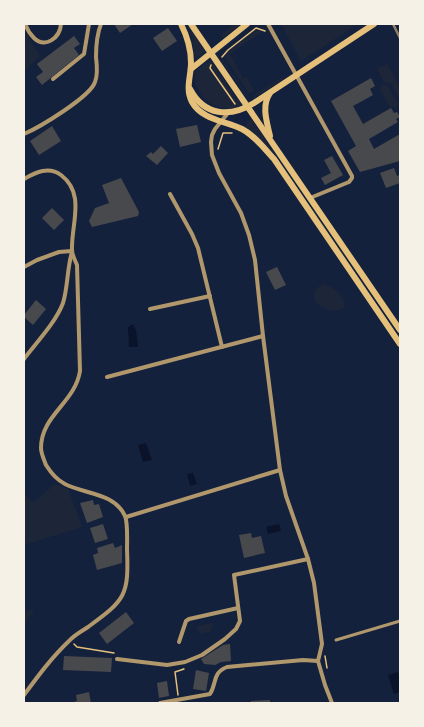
<svg xmlns="http://www.w3.org/2000/svg" width="424" height="727" font-family="Mulish,sans-serif">
<style>
.green{fill:#1d2539}
.water{fill:#0b132b}
.building{fill:#48494c}
.lines{fill:none;stroke-linecap:round;stroke-linejoin:round}
.path{stroke:#e5c07b;stroke-width:1.5}
.pedestrian{stroke:#b1986c;stroke-width:3}
.minor{stroke:#b1986c;stroke-width:4}
.secondary{stroke:#e5c07b;stroke-width:6}
.rail{stroke:#918062;stroke-width:2.5}
</style>
<rect width="100%" height="100%" fill="#14213d"/>
<!-- green -->
<g class="green">
<path d="M234,24H241L223,38L221,36L222,34Z"/>
<path d="M281,24H358L301,61Z"/>
<path d="M256,29L262,32L230,54L243,79L246,77L254,90L250,93L248,92L225,57L229,51Z"/>
<path d="M24,30L40,56L24,71Z"/>
<path d="M192,31L205,51L204,53L196,59H195L192,37L190,32Z"/>
<path d="M222,59L248,96L247,97L221,60Z"/>
<path d="M210,60L240,103V107C217,114 196,99 194,75L196,71L208,61Z"/>
<path d="M387,64L400,87V100L391,84L384,82L377,69Z"/>
<path d="M282,77L283,79L254,98L253,96Z"/>
<path d="M382,84L388,86L398,103L396,108L389,106L380,89Z"/>
<path d="M251,119L274,153L261,139L245,127L248,121Z"/>
<path d="M324,284C334,287 346,297 344,308C325,318 299,294 324,284Z"/>
<path d="M55,484L68,489L82,527L24,545V492L33,503Z"/>
<path d="M35,609L24,625V611Z"/>
<path d="M212,623V627L210,632L199,634L197,626Z"/>
</g>
<!-- water -->
<g class="water">
<path d="M130,325H134L135,329H136L138,347H129L128,327H130Z"/>
<path d="M146,443L152,460L143,462L138,445Z"/>
<path d="M193,473L197,484L190,486L187,474Z"/>
<path d="M279,524L281,531L268,534L266,527Z"/>
<path d="M398,672L400,678V692L394,694L388,675Z"/>
</g>
<!-- building -->
<g class="building">
<path d="M114,24H133L120,33Z"/>
<path d="M168,28L177,41L162,51L153,38Z"/>
<path d="M74,36L80,44L74,48L79,55L42,85L36,77L43,72L37,64Z"/>
<path d="M371,78L375,86L370,89L373,95L353,106L363,124L391,108L394,113L397,112L400,117L396,119L398,122L369,139L374,149L400,134V161L360,172L348,151L356,146L331,101Z"/>
<path d="M197,125L201,142L180,147L176,129Z"/>
<path d="M52,126L61,141L39,155L30,141Z"/>
<path d="M161,146L168,153L157,165L146,156L151,152L153,154Z"/>
<path d="M332,156L343,175L325,185L321,178L331,173L324,160Z"/>
<path d="M394,168L397,176L400,175V183L386,188L380,173Z"/>
<path d="M121,178L139,212L138,216L92,227L89,221L95,208L109,203L102,185Z"/>
<path d="M52,208L64,220L54,230L42,218Z"/>
<path d="M277,267L286,285L275,290L266,272Z"/>
<path d="M36,300L46,309L33,325L24,317V315Z"/>
<path d="M93,500L94,505L99,504L103,517L87,523L80,503Z"/>
<path d="M103,524L108,539L95,543L90,528Z"/>
<path d="M251,533L252,538L261,536L265,553L244,558L239,535Z"/>
<path d="M113,543L115,548L122,545V563L97,570L93,555L98,553L97,548Z"/>
<path d="M126,612L134,623L107,644L99,633Z"/>
<path d="M230,644L231,661L221,662L215,665L204,664L201,659L223,645Z"/>
<path d="M64,656L112,658L111,672L63,670Z"/>
<path d="M196,670L209,673L206,691L193,689Z"/>
<path d="M167,681L169,696L159,698L157,683Z"/>
<path d="M89,692L91,703H70L77,701L76,695Z"/>
<path d="M270,700V703H251V701Z"/>
</g>
<g class="lines">
<!-- path -->
<g class="path">
<path d="M222,57L228,50L256,28L265,31"/>
<path d="M211,65L210,68L212,71L235,104"/>
<path d="M218,149L223,133H232"/>
<path d="M74,644L77,647L114,653"/>
<path d="M325,656L327,668"/>
<path d="M178,695L175,672L184,669H183"/>
</g>
<!-- pedestrian -->
<path class="pedestrian" d="M336,640L400,621"/>
<!-- minor -->
<g class="minor">
<path d="M25,24C27,29 30,34 34,38C45,49 60,38 61,24"/>
<path d="M268,24L352,176V178L349,182L310,198"/>
<path d="M53,79L84,54L89,24"/>
<path d="M228,113L215,129L212,135L211,142L212,155L219,173L241,213L249,235L255,260L263,336L280,470L286,496L308,559L314,583L322,644L318,661L325,685L332,703"/>
<path d="M24,134C40,127 90,97 95,82C98,75 97,65 96,57C96,46 97,34 101,24"/>
<path d="M24,179C36,172 49,166 61,175C86,194 71,224 72,250C72,255 75,260 77,265L80,371C75,403 41,415 41,448C41,453 44,460 46,465C51,473 57,480 65,484C84,494 115,493 125,516C128,523 127,541 127,549C129,596 125,600 88,627C82,631 74,635 69,641C52,657 38,676 24,695"/>
<path d="M170,194L192,234L198,248L222,347"/>
<path d="M24,267L37,260L59,252L72,251"/>
<path d="M150,309L210,296"/>
<path d="M24,359C36,343 56,322 63,303C68,287 67,268 72,252"/>
<path d="M107,377L263,336"/>
<path d="M126,517L280,470"/>
<path d="M179,642L186,621L189,619L238,608"/>
<path d="M117,659L167,665L185,662L202,655L225,639L236,629L240,621L234,575L308,559"/>
<path d="M160,703L210,694C217,683 212,673 227,667L303,660L318,661"/>
</g>
<!-- secondary -->
<g class="secondary">
<path d="M181,24C187,36 191,49 191,63C191,76 185,89 192,102C202,120 226,121 242,129C255,136 264,148 274,159L400,344"/>
<path d="M191,24L400,330"/>
<path d="M191,69L247,24"/>
<path d="M190,89C204,116 230,118 254,103L374,24"/>
<path d="M270,136C267,122 261,106 270,93"/>
</g>
<!-- rail -->
<path class="rail" d="M393,24L400,38"/>
</g>
<!-- border -->
<rect width="424" height="727" fill="none" stroke="#f6f1e7" stroke-width="50"/>
</svg>
